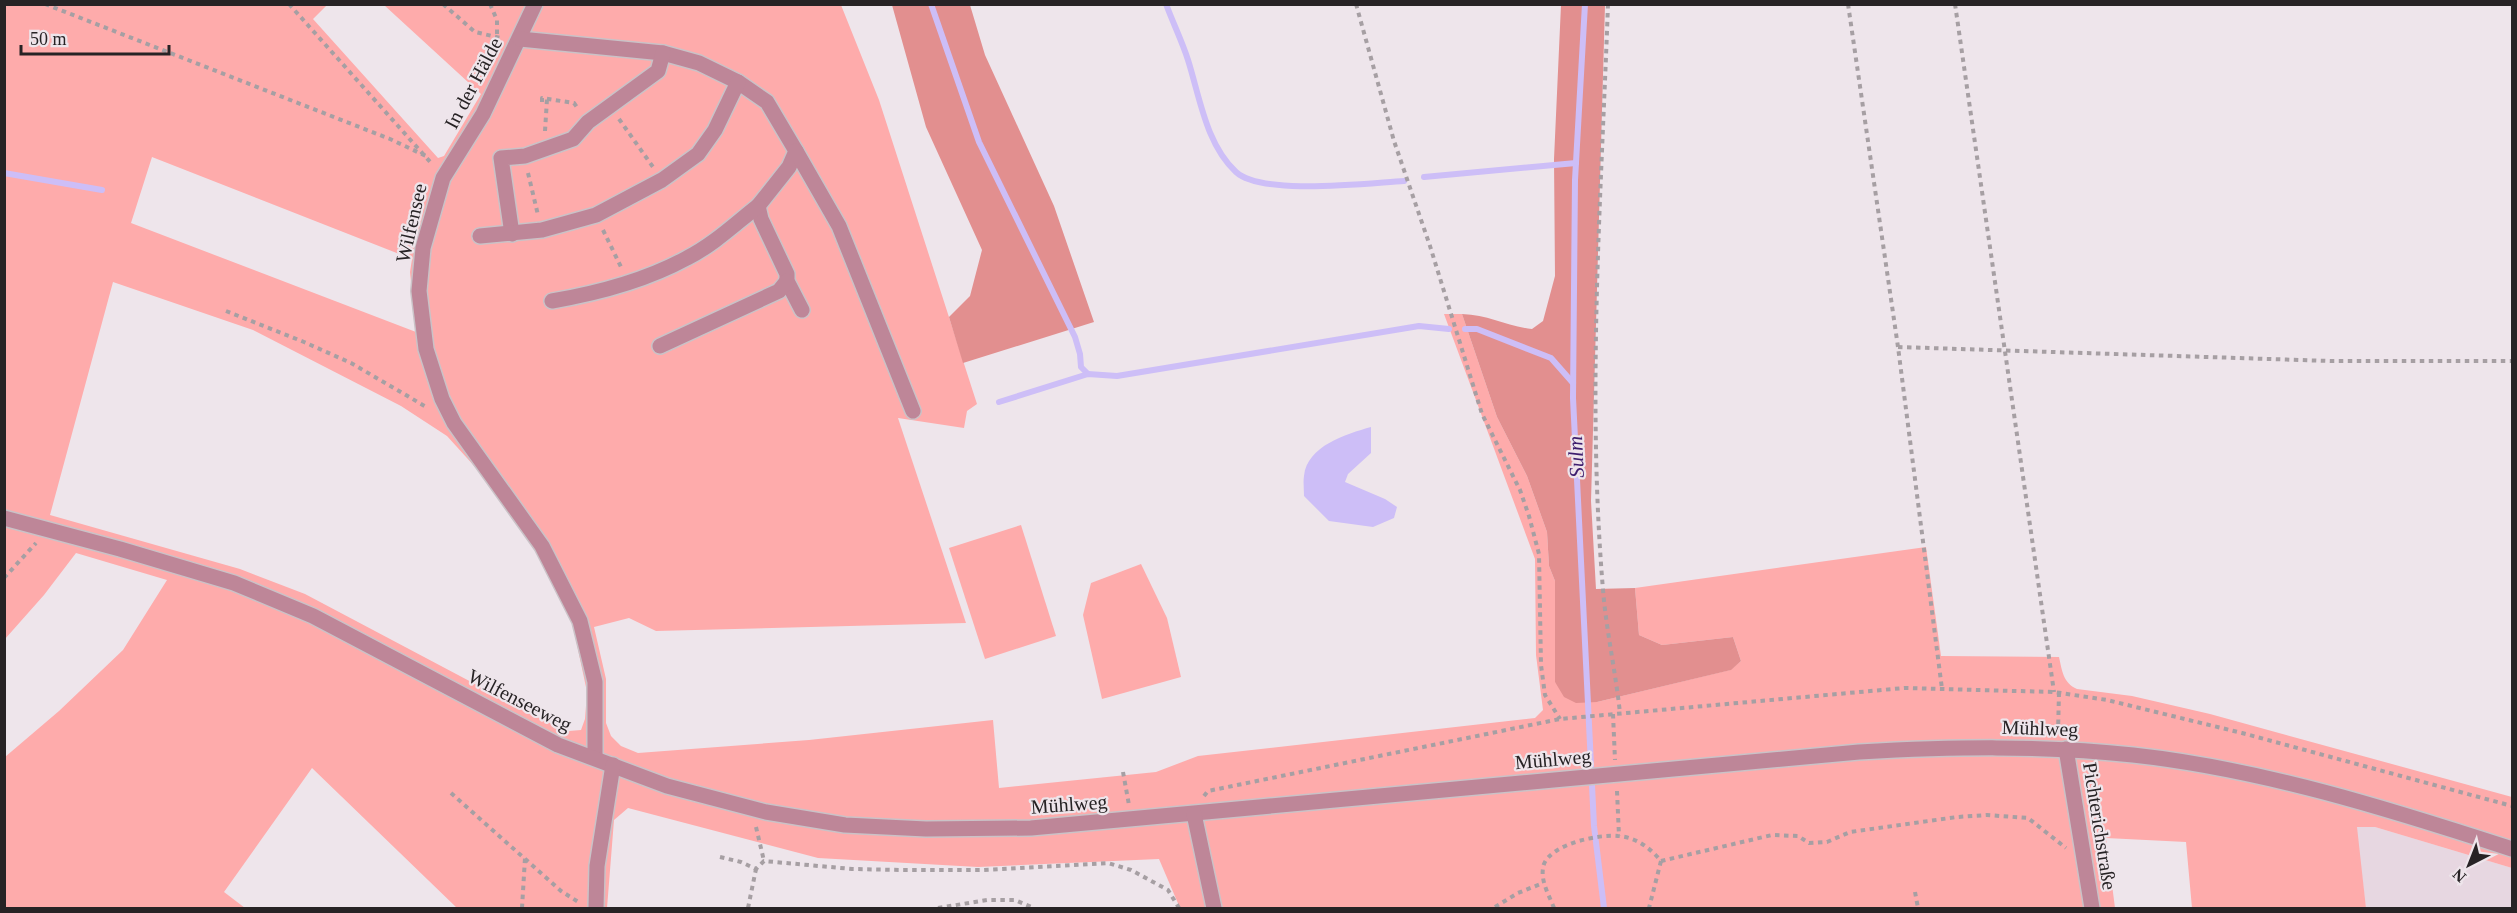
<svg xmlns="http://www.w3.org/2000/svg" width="2517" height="913" font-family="'Times New Roman',serif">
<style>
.built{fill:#e7d7e1}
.green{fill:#feabab;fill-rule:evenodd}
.forest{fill:#e28f8f}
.water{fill:#cdbef7}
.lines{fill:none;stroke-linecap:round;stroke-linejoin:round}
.stream{stroke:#cdbef7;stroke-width:6}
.minor-casing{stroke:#cac2c7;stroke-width:18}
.path{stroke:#a69fa3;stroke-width:4;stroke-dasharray:4.5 4.5;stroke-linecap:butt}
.minor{stroke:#be8698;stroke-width:15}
.labels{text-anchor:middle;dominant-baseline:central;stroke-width:4.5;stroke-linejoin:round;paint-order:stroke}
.street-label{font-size:20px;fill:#272325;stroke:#eee5eb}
.water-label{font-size:21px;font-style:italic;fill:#3e1e6e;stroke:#eee5eb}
</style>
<rect width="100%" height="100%" fill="#eee5eb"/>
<!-- built -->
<path class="built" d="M2356,827H2375L2512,868V908H2366Z"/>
<!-- green -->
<g class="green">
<path d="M5,5H327L313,19L438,158L444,156L481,94L384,5H841L879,100L977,404L967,411L964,428L898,418L966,623L656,631L629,618L594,627L606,679V723L611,736L621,746L638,753L809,740L993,720L999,788L1156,772L1198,756L1535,718L1543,710L1536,655L1535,559L1444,314H1462L1497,417L1527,476L1547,532L1549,566L1555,581V682L1597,702L1730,670L1741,661L1733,637L1662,645L1639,635L1635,588L1926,547L1941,656L2059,657C2062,670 2063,683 2077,689L2132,696L2210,714L2512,797V868L2375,827H2357L2366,908H2192L2186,842L2106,838L2115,908H1180L1159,859L978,867L818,858L628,808L614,820L607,908H457L312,768L224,892L245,908H5V757L59,711L123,650L167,580L76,553L44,595L5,639ZM152,157L412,259L410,272L416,332L131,223ZM113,282L253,330L401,406L447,436L476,468L536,550L572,621L587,692L585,719L581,730L569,731L543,720L305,594L240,569L50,515Z"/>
<path d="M1021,525L1056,636L985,659L949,548Z"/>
<path d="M1141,564L1167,618L1181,677L1102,699L1083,615L1091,583Z"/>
</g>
<!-- forest -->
<g class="forest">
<path d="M892,5H970L985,55L1054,206L1094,322L963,363L949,317L970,296L982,250L926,127Z"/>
<path d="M1561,5H1605L1591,501L1596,589L1635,588L1639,635L1662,645L1733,637L1741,661L1731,670L1597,702L1576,703L1564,697L1555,682V581L1549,566L1547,532L1527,476L1497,417L1462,314C1489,315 1506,326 1532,329L1543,321L1555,276L1554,159Z"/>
</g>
<!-- water -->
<path class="water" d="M1371,427V453L1348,474L1345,482L1385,499L1397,507L1394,518L1373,527L1329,521L1304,496C1304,489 1303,482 1304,476C1307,446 1346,434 1371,427Z"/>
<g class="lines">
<!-- stream -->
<g class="stream">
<path d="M931,4L979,142L1075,337L1080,354L1081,367L1088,374"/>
<path d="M1166,4C1173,23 1182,41 1188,60C1200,98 1206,144 1236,172C1262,196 1368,183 1404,181"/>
<path d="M1585,4L1575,180L1573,398L1594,826L1604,908"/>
<path d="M4,173L102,190"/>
<path d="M1424,177L1576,163"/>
<path d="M1465,329H1477L1551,358L1573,383"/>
<path d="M999,402L1088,374L1117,376L1419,326L1449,329"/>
</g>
<!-- minor casing -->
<g class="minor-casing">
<g id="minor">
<path d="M535,4L483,114L443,178L423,248L419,291L426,349L442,399L454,423L542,546L580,621L595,682V758"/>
<path d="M520,39L663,53L699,63L738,82L767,102L796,151L789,167L758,206L761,219L787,274V281L802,310"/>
<path d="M796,151L839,226L913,411"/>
<path d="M512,234L501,158L525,156L573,139L588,122L658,71L663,53"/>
<path d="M480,236L542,230L596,215L662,180L698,154L715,130L738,82"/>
<path d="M552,301C599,293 645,281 687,258C713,245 735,224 758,206"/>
<path d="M660,346L779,291L787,281"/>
<path d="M4,518L120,549L234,583L313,616L558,745L667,786L766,812L845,825L926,829L1031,828L1859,752C1951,747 2042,745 2133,755C2262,769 2389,809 2512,849"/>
<path d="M2066,749L2092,908"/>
<path d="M1194,814L1214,908"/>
<path d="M596,908L597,866L613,765"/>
</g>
</g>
<!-- path -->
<g class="path">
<path d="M45,4L390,139L426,156"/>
<path d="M289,4L432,164"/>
<path d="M443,4L475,32L501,38"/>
<path d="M490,4L497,20V37"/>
<path d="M1356,4L1394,141L1430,246L1482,414L1520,490L1529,516L1539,554L1541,665L1545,695L1560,719"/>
<path d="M1608,4C1601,202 1586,403 1604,601C1608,638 1616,676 1620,713"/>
<path d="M1848,4L1898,347L1942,689"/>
<path d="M1955,4L2054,692"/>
<path d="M542,102V98L574,103L579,110"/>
<path d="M619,119L653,167"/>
<path d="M545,131L547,99"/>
<path d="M528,173L538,215"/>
<path d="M603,230L622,269"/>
<path d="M226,311L304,342L351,363L428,408"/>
<path d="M1898,347L2331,361H2512"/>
<path d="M4,578L36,543"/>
<path d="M1613,714L1615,760"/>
<path d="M2058,733L2059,693"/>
<path d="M1123,772L1129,805"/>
<path d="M1617,791L1619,836"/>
<path d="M451,793L561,891L580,903"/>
<path d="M1204,796L1208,791L1560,719L1904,688L2054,692L2107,700L2242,733L2512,806"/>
<path d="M756,827L764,861"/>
<path d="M720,857L741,862L756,869L764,861L852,869L903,870H982L1108,863L1131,870L1168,890L1179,908"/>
<path d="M1661,861L1772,835L1798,836L1809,843L1827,842L1850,832L1957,817L1987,815L2028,818L2066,848"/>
<path d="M1915,892L1918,908"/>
<path d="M1495,907L1518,893L1543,883"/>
<path d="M522,908L525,858"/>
<path d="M748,908L756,869"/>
<path d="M938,908L987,900H1015L1034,908"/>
<path d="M1554,908C1549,895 1539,879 1544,864C1552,844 1598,834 1618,836C1636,837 1650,848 1661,861L1649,908"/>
</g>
<!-- minor -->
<use href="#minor" class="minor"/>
</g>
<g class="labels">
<!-- street labels -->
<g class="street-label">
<text transform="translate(473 83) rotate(-62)">In der Hälde</text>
<text transform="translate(411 223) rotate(-77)">Wilfensee</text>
<text transform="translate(520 700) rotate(27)">Wilfenseeweg</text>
<text transform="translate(2040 728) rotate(2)">Mühlweg</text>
<text transform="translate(1553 759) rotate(-5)">Mühlweg</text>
<text transform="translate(1069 804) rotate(-4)">Mühlweg</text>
<text transform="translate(2100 826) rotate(81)">Pichterichstraße</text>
</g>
<!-- water labels -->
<g class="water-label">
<text transform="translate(1576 457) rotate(-93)">Sulm</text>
</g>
</g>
<!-- border -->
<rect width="2517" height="913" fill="none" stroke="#272325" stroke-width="12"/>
<!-- north arrow -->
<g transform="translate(2469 865) rotate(222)" stroke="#eee5eb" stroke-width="4.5" paint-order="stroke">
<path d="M0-4.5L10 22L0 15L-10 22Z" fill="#272325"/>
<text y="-9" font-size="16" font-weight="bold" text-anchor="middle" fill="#272325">N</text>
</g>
<!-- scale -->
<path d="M21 45v9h148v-9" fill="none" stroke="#272325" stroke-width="3"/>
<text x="30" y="45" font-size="18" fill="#272325" stroke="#eee5eb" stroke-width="4.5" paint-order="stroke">50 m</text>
</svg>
